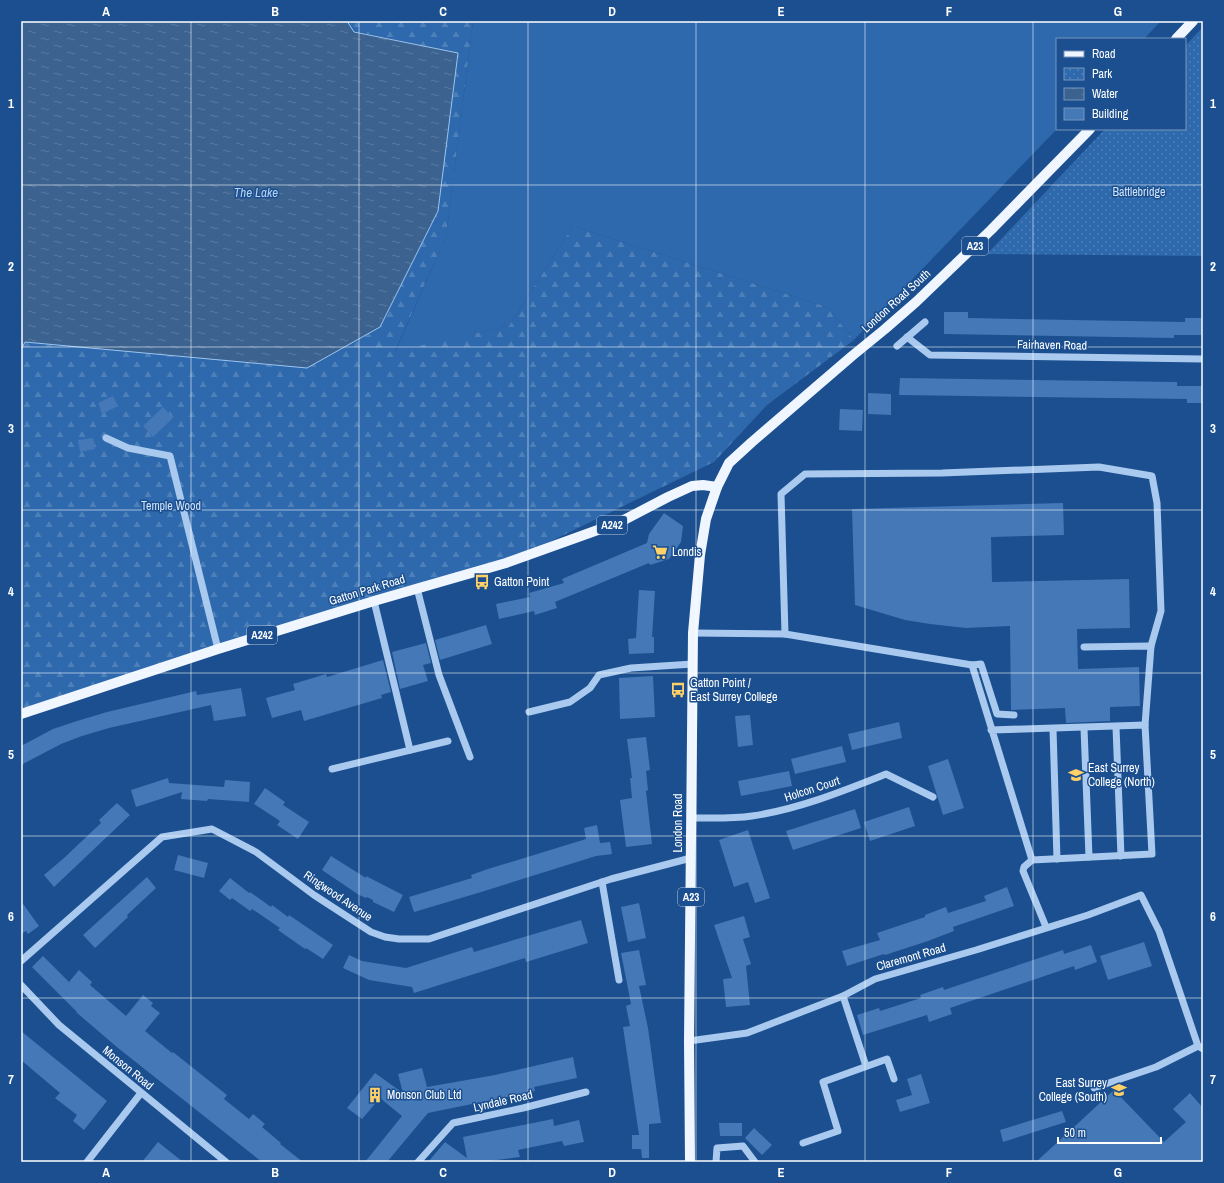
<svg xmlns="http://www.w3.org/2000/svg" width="1224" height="1183" font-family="'Archivo Narrow',sans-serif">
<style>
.grass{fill:#2e69ad}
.forest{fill:url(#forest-firs)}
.park{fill:url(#park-dots)}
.water{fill:url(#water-ripples);stroke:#9cc4f0}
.building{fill:#4478b7}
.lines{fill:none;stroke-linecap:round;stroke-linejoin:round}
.minor{stroke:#a9c9ee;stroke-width:7}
.major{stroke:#f0f6ff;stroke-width:10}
.grid{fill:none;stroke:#fff;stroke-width:1;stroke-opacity:0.55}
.labels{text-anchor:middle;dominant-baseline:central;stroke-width:3;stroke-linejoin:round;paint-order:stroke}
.shield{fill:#1b4f8f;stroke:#bbcadd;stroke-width:1}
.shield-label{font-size:11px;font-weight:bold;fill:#fff}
.park-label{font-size:12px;fill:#cfe3fa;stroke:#1b4f8f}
.street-label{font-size:12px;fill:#fff;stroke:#1b4f8f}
.poi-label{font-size:12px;fill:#fff;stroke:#1b4f8f;text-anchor:start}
.water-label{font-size:13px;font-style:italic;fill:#b5d3f5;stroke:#1b4f8f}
.neatline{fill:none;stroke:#fff;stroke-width:1.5}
.grid-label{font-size:13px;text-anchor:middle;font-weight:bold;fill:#fff}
</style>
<defs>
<pattern id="forest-firs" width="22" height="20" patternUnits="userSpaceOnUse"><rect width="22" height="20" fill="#2e69ad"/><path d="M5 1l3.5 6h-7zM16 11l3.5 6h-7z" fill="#4d80b9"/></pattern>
<pattern id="park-dots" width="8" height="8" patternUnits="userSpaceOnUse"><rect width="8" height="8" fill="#2e69ad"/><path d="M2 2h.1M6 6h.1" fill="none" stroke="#4d80b9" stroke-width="1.8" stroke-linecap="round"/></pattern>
<pattern id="water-ripples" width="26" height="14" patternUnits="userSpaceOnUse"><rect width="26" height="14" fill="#3c6290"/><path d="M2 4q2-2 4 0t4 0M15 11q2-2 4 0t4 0" fill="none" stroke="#597aa1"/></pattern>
</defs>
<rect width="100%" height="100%" fill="#1b4f8f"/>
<!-- grass -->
<path class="grass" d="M473,21H1161L1144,39H1057V129L854,340L827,307L573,226L509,326L395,352L446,237Z"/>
<!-- forest -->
<path class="forest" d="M346,21H473L446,237L395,351L509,326L573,226L827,307L854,340L767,405L714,462L506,563L21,714V350L25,342L458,53L353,31Z"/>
<!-- park -->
<path class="park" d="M1203,27V256L987,254L1105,129H1185V46Z"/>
<!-- water -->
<path class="water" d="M21,21H347L354,32L458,53L438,211L380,327L307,368L25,342L21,350Z"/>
<!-- building -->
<g class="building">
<path d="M944,312H968V318L1185,322V318H1203V335H1174V338L944,334Z"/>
<path d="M900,378L1177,382V386H1203V403H1187V399L899,395Z"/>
<path d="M868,393L891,394V415L868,414Z"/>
<path d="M113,396L118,406L102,414L98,403Z"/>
<path d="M163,407L173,418L153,437L143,426Z"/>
<path d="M840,409L863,410L862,431L839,430Z"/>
<path d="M93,438L95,449L80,452L78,440Z"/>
<path d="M1063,503L1064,535L991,537L992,582L1129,579L1130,628L1077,629L1078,669L1139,667L1140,706L1110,707V721L1066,723L1065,708L1011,710L1010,626L966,628L930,624L905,620L855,605L852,509Z"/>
<path d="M664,513L683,526L681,542L669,559L650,565L649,563L555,602L557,608L535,615L534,611L499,619L496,604L530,597L529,593L564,583L562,579L647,543L649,534Z"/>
<path d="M639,590L655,591L652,637H654V653L629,654L628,639L636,638Z"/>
<path d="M486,625L492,644L440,660L435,640Z"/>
<path d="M426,643L431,663L423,665L428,681L400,689L392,652Z"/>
<path d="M383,660L391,692L381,695L382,698L304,721L301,710L272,718L266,698L295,690L293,684L326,674L327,677Z"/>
<path d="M653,676L655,717L620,719L619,678Z"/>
<path d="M241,688L246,716L214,721L211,705L109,728L82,736L61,744L21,765V746L53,729L77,721L107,712L196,691L197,695Z"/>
<path d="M750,715L753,745L738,747L735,716Z"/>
<path d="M899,722L902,738L852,750L848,734Z"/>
<path d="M646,737L650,770L646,771L648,790L646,791L652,844L626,847L620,800L632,798L630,778H632L627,739Z"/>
<path d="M842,746L846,762L795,774L791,759Z"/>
<path d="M948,759L964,808L943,815L928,766Z"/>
<path d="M789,771L792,786L741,796L738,781Z"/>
<path d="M168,778L169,783L224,787L225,780L250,782L249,802L208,799L207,801L181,799L182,792L136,807L131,790Z"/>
<path d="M265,788L285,802L283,805L309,822L298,839L277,825L280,821L254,804Z"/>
<path d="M117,803L130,815L54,887L44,875L64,858L101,823L99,820Z"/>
<path d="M909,807L915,826L870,841L864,822Z"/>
<path d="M855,809L861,828L793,850L786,831Z"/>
<path d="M597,825L600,843L610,842L612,854L596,856L478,893L414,912L409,897L472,878L471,875L488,869L586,839L584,828Z"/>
<path d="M748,830L770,898L755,903L748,882L734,887L719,840Z"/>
<path d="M178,855L208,863L204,878L174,870Z"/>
<path d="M331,856L366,878V876L403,895L394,912L373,902V900L367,897L366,898L359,895L322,870Z"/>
<path d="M147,877L156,888L127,915L128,917L95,948L83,935Z"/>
<path d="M230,878L249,893L250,892L271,907L272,905L288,917L289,915L333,945L323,959L306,948L305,949L278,930L280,928L252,909L250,911L232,898L230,900L219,891Z"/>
<path d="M1007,887L1014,906L953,927L954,931L928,941L885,955L884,954L847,966L842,951L880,940L877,933L925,917V915L946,907L948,913L986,901L984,896Z"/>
<path d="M21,901L39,926L28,934L26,931L21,934Z"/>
<path d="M639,903L646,938L628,942L621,907Z"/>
<path d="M744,916L750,937L743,939L751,964L746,966L750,1005L726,1007L723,979L732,978L714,925Z"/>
<path d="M581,920L588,943L526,962L525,958L414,993L412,987L369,980L343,968L349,955L362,961L406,968L472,947L474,952Z"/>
<path d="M1144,942L1152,966L1108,980L1100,956Z"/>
<path d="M1091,945L1097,962L1075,970L1074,966L950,1008L952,1014L929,1022L927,1015L863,1035L857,1015L879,1008L880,1011L921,998L920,995L943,987L944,990L1063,950L1064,954Z"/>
<path d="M639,950L646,985L639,986L648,1028L661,1123L649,1124V1158H642L641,1149H632V1135H639L623,1027L630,1026L626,1006L631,1004L621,953Z"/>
<path d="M43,956L69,982L79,970L92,982L90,985L126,1016L143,995L153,1003L151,1006L160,1013L145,1031L172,1053L173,1052L227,1095L224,1099L249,1119L253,1114L265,1124L262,1127L281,1143L280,1144L303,1162H262L118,1048L76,1012H77L32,967Z"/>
<path d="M21,1031L107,1101L84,1130L73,1121L77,1115L55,1098L60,1093L21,1060Z"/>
<path d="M573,1057L577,1078L534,1087L535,1091L428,1113L387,1162H365L402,1116L380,1098L362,1119L347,1108L375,1073L403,1093L398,1074L422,1068L427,1087L495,1075Z"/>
<path d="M921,1074L930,1103L900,1112L896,1100L912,1095L907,1079Z"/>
<path d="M1114,1090L1164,1142L1186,1122L1173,1109L1190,1093L1203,1108V1162H1036Z"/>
<path d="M1062,1111L1066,1122L1003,1142L1000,1130Z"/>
<path d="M553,1119L554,1126L579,1120L584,1142L564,1146L562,1141L518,1150L520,1157L482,1162H428L445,1142L467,1158L463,1137Z"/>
<path d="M719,1123H742V1136H720Z"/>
<path d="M754,1128L772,1145L762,1155L745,1138Z"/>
<path d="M158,1142L183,1162H142Z"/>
</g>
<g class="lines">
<!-- minor -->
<g class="minor">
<path d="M907,337L930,355L1203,359"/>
<path d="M897,346L925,322"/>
<path d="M106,438L128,448L170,456L218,649"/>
<path d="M417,588L439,675L470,757"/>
<path d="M374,601L410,750"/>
<path d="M693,633L785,634L972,665L1032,860L1152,854L1145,725L991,730"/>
<path d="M785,634L781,494L805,474L942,473L1099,467L1152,476L1157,503L1161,611L1151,646"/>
<path d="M1084,647L1151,646L1145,725"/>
<path d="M972,665L981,664L997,714L1014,715"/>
<path d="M529,712L570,702L590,688L599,675L631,668L693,664"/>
<path d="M1116,727L1121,856"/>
<path d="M1084,728L1089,857"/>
<path d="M1053,729L1057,859"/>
<path d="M332,769L448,741"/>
<path d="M691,818C711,818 732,819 752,816C799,809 843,791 886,774L933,797"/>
<path d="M1032,860L1024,867L1023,871L1046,927"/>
<path d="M602,882L619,980"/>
<path d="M21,961L162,837L212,829L256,852L314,895L371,932L385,937L399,939H429L611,879L691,858"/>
<path d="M21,985L59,1025L226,1162"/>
<path d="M843,996L866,1066"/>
<path d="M689,1041L747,1033L843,996L875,979L976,950L1088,915L1141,895L1159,931L1198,1046L1203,1049"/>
<path d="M1094,1088L1156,1067L1198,1046"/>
<path d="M803,1143L838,1131L823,1082L887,1059L894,1079"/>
<path d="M87,1162L141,1093"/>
<path d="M418,1162L453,1123L523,1108L586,1092"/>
<path d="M716,1162L717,1148L743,1146L755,1162"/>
</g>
<!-- major -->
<g class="major">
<path d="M1176,39L1193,21"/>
<path d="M21,714L218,649L374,601L506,563L620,522L668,497L692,486L703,485L717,487"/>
<path d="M690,1162L689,1041L693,633L700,555L706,519L717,487L729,463L752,442L852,356L885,329L916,302L991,230L1090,129"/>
</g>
</g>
<!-- grid -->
<path class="grid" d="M191,21V1162M359,21V1162M528,21V1162M696,21V1162M865,21V1162M1033,21V1162M21,185H1203M21,347H1203M21,510H1203M21,673H1203M21,836H1203M21,998H1203"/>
<!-- icons -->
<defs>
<g id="supermarket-bare" transform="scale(1.2)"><path d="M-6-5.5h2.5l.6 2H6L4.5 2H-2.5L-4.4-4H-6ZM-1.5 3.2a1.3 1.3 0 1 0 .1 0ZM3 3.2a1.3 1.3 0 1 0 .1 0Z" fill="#ffd166" stroke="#1b4f8f" stroke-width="2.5" paint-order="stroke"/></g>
<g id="bus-bare" transform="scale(1.2)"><path d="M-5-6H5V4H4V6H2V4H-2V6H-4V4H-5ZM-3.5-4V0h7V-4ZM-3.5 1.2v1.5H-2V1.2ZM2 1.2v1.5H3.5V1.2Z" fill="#ffd166" stroke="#1b4f8f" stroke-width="2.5" paint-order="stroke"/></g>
<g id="university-bare" transform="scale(1.2)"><path d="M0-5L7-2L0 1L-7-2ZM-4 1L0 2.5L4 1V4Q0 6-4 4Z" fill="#ffd166" stroke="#1b4f8f" stroke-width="2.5" paint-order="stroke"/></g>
<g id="building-bare" transform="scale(1.2)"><path d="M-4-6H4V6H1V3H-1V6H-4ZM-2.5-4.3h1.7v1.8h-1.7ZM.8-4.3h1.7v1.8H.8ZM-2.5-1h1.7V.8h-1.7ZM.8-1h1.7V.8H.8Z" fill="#ffd166" stroke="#1b4f8f" stroke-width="2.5" paint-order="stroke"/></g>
</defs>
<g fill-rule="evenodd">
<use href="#supermarket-bare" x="660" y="552"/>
<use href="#bus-bare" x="482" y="582"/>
<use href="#bus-bare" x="678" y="690"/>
<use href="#university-bare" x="1076" y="775"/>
<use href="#university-bare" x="1119" y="1090"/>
<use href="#building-bare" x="375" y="1095"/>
</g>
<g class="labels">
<!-- shield labels -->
<g class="shield">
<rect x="962" y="237" width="26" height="18" rx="3"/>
<rect x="597" y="516" width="30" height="18" rx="3"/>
<rect x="247" y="626" width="30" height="18" rx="3"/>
<rect x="678" y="888" width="26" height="18" rx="3"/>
</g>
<g class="shield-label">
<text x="975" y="246">A23</text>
<text x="612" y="525">A242</text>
<text x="262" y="635">A242</text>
<text x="691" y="897">A23</text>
</g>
<!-- park labels -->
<g class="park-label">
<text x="1139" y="192">Battlebridge</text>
<text x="171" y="506">Temple Wood</text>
</g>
<!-- street labels -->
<g class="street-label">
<text transform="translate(896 301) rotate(-42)">London Road South</text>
<text transform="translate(1052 345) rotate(1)">Fairhaven Road</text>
<text transform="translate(367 590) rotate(-17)">Gatton Park Road</text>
<text transform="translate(812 789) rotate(-18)">Holcon Court</text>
<text transform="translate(678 823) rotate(-90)">London Road</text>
<text transform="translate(338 896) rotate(34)">Ringwood Avenue</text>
<text transform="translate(911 957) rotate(-16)">Claremont Road</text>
<text transform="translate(128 1068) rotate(39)">Monson Road</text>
<text transform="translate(503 1101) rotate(-13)">Lyndale Road</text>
</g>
<!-- poi labels -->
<g class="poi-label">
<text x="672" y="552">Londis</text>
<text x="494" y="582">Gatton Point</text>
<text x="690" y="683">Gatton Point /<tspan x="690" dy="14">East Surrey College</tspan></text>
<text x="1088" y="768">East Surrey<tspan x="1088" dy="14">College (North)</tspan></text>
<text x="1107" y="1083" text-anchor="end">East Surrey<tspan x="1107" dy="14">College (South)</tspan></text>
<text x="387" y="1095">Monson Club Ltd</text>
</g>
<!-- water labels -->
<g class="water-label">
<text x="256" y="192">The Lake</text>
</g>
</g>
<!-- border -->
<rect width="1224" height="1183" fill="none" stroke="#1b4f8f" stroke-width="44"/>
<!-- legend -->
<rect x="1056" y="38" width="130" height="92" fill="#1b4f8f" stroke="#7695bc"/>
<rect x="1064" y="51" width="20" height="6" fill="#f0f6ff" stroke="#7695bc"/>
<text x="1092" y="58" font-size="12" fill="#ffffff">Road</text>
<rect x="1064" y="68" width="20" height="12" fill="url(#park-dots)" stroke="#7695bc"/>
<text x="1092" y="78" font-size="12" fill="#ffffff">Park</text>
<rect x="1064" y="88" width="20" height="12" fill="url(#water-ripples)" stroke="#7695bc"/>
<text x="1092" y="98" font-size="12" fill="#ffffff">Water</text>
<rect x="1064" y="108" width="20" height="12" fill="#4478b7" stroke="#7695bc"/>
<text x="1092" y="118" font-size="12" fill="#ffffff">Building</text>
<!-- scale -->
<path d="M1058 1137v6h103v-6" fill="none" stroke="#ffffff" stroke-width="2"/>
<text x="1064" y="1137" font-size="12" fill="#ffffff" stroke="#1b4f8f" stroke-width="3" paint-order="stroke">50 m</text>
<rect x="22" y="22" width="1180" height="1139" class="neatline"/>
<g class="grid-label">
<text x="106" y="16">A</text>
<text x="275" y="16">B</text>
<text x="443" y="16">C</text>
<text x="612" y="16">D</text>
<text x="781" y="16">E</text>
<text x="949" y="16">F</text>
<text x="1118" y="16">G</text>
<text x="11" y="108">1</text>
<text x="1213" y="108">1</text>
<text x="11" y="271">2</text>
<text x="1213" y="271">2</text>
<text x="11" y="433">3</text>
<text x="1213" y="433">3</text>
<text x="11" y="596">4</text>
<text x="1213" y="596">4</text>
<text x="11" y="759">5</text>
<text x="1213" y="759">5</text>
<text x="11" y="921">6</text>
<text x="1213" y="921">6</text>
<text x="11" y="1084">7</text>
<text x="1213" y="1084">7</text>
<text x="106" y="1177">A</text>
<text x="275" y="1177">B</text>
<text x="443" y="1177">C</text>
<text x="612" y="1177">D</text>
<text x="781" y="1177">E</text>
<text x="949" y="1177">F</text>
<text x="1118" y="1177">G</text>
</g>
</svg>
